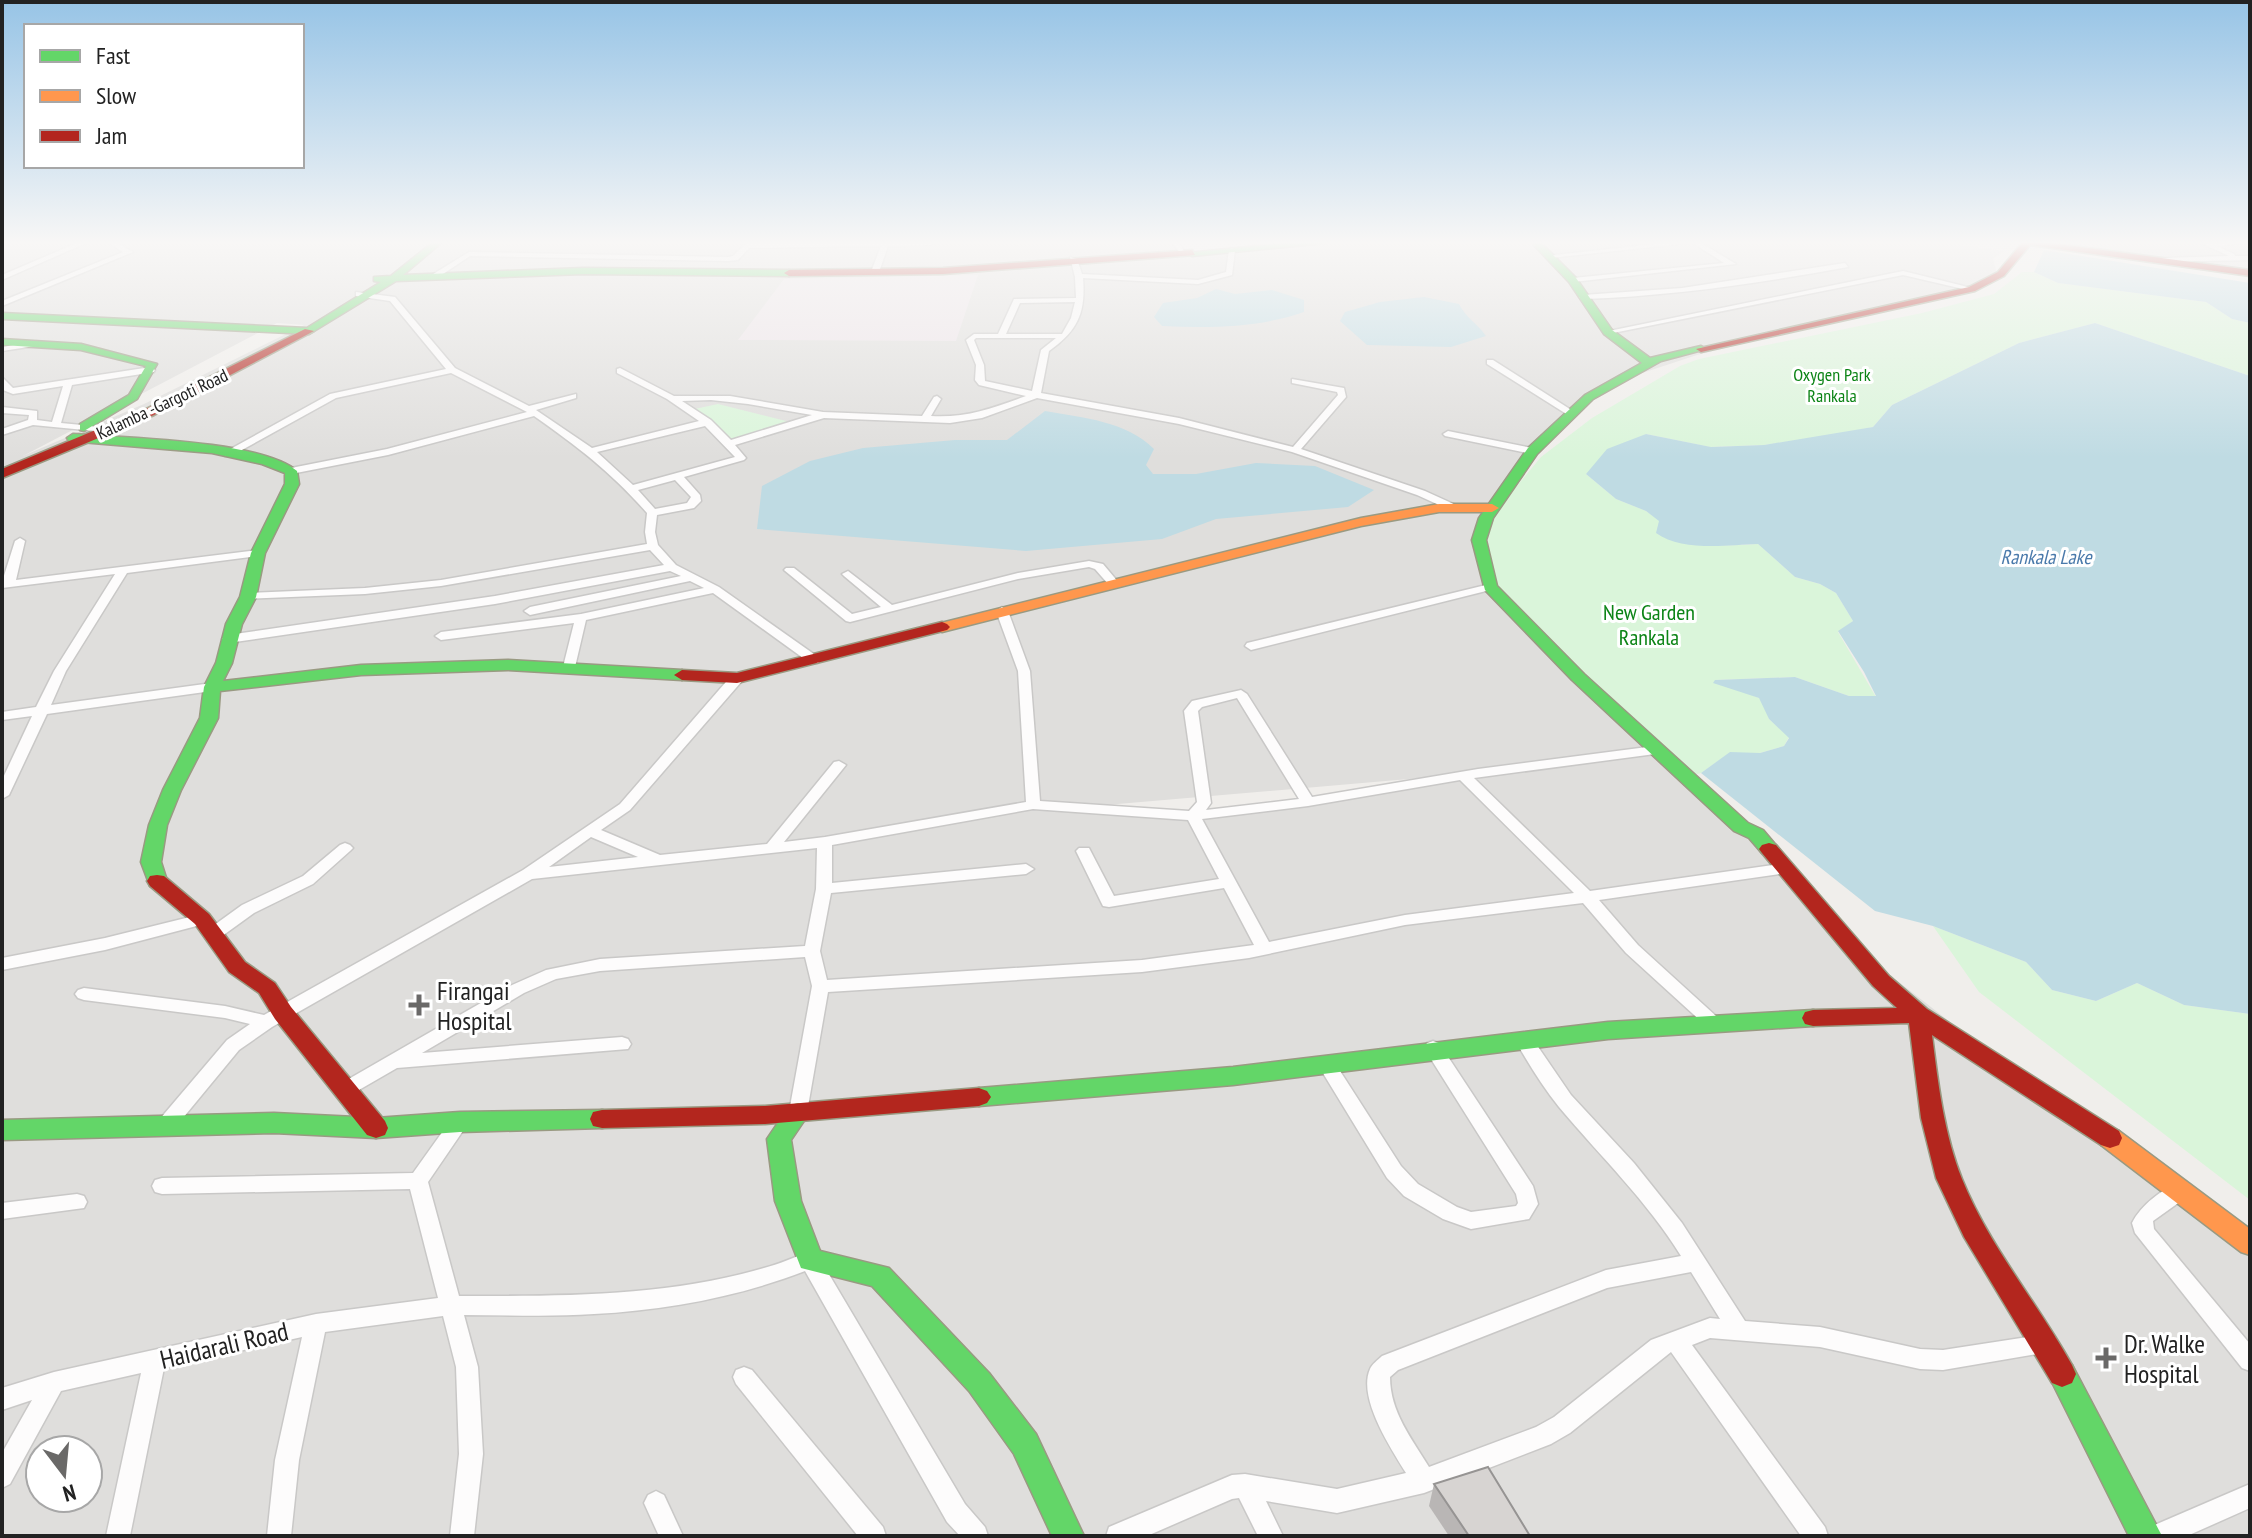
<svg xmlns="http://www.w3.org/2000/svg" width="2252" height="1538" font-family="'PT Sans Narrow',sans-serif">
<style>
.residential{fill:#dfdedc;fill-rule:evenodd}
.industrial{fill:#ede4e9}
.park{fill:#daf5da}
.water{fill:#bfdbe3}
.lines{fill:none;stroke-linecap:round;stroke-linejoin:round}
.street-casing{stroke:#c9c8c7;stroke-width:3}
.fast-casing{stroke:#999a82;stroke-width:3}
.slow-casing{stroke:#999a82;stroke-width:3}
.jam-casing{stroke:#999a82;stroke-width:3}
.street{fill:#fdfcfc;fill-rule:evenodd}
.fast{fill:#63d668;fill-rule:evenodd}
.slow{fill:#ff974d;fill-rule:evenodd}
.jam{fill:#b3261e;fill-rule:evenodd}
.wall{fill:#b9b6b5}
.building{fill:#d7d4d2;stroke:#969493;stroke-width:2}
.poi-dot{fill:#6a6968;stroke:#fff;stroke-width:3}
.labels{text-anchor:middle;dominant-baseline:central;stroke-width:6;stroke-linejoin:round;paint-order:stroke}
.far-park-label{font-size:18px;fill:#0c8416;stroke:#fff}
.far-street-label{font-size:18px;fill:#222;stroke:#fff}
.far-water-label{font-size:20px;font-style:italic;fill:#4a7aab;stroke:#fff}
.park-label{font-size:22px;fill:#0c8416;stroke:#fff}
.near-poi-label{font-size:26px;fill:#222;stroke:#fff;text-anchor:start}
.near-street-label{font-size:26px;fill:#222;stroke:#fff}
</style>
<rect width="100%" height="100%" fill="#f0eeeb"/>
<!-- residential -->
<g class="residential">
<path d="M2,243H1175L1184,254L1338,243H1945L2004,251L1993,259L1998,277L1987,283L1697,355L1621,380L1571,413L1498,501L1700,789L1819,912L1895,979L2250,1256V1536H2ZM277,323L304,325L144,404L23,456ZM1478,773L1190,816L1071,808ZM40,1450H88V1498H40Z"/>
<path d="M2039,243H2250V273Z"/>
</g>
<!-- industrial -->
<path class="industrial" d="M978,275L956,341L738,340L784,279Z"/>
<!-- park -->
<g class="park">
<path d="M2022,272H2034L2058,283L2206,302L2232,319L2250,323V376L2095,323L2019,343L1892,405L1873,427L1845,434L1764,445L1710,447L1646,434L1586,474L1616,499L1646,511L1660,521L1657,533C1688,548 1724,546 1758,544L1795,577L1820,584L1836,593L1853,621L1838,632L1876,697L1849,696L1795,677L1715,680L1759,698L1765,704L1769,719L1789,737L1784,746L1760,753H1730L1701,773L1686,777L1490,587L1486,518L1501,505L1541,457L1592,418L1680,366L1699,359L1922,313L1994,294Z"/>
<path d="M718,404L790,422L728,444L690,410Z"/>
<path d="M1933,926L2026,962L2052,990L2096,1001L2137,983L2184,1005L2250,1014V1200L1979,992Z"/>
</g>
<!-- water -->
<g class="water">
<path d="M2044,250L2250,283V323L2232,319L2206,302L2058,283L2034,272Z"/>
<path d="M1216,289L1235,294L1272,290L1304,300V312C1258,328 1211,328 1162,326L1154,317L1163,303L1197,298Z"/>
<path d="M1424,297L1459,304C1465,317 1478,324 1486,336L1451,347L1367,345L1340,321L1345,312L1380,302Z"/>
<path d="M2095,323L2250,376V1014L2184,1005L2137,983L2096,1001L2052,990L2026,962L1933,926L1875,911L1701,773L1730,752L1760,753L1784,746L1789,738L1769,719L1759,698L1713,683L1715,680L1795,677L1849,696H1876L1864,672L1838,631L1853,621L1836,593L1820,584L1795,577L1758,544C1728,545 1682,552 1656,533L1659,521L1646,511L1616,499L1586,474L1607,449L1646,434L1711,447L1764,445L1873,427L1892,405L2019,343Z"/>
<path d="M1045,411C1084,418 1126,421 1154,449L1146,465L1153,474H1196L1256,463L1315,466L1374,490L1348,507L1216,519L1162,539L1026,551L757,529L762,486L810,461L863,448L955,440H1007Z"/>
</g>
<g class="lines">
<!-- street casing -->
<g class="street-casing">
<g id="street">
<path d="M77,243H86L2,280V275Z"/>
<path d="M109,243H117L133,252L2,306V301L123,252Z"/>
<path d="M746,243H934L931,245L888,246L879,272L875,274L871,272L881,246L749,248L738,260L728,261L470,256L437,278L430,276L469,252L728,257L733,256Z"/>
<path d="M1172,243H1179L1186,255H1182Z"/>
<path d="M1664,243H1689L1550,258L1546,256Z"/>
<path d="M1693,243H1701L1736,264L1573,282L1569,280L1573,278L1724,263Z"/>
<path d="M2201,243H2244L2217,246L2234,254L2235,256H2250V260L2162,262L2158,260L2162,258L2229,256Z"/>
<path d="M1232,248L1235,250L1232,275L1198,284L1083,278C1086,314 1077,331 1049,351L1041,393L1179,418L1293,447L1338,395L1337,392L1292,383V379L1344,388L1346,397L1301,449L1425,491L1458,506V510H1450L1417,495L1292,452L1179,424L1037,398L982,418L950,423L824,418L735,445L746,458L744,460L684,477L700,495L701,501L694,508L657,515L655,532L658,545L676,565L719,587L818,657L820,660L818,663H810L713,593L586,620L575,667L569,671L563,667L574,623L441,640L435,636L441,632L581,614L704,588L690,581L530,615L524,611L530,607L681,576L670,571L495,604L228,643L222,639L228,635L495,596L664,565L650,550L441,586L365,594L244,599V595L248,593L365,588L441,580L647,544L645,532L647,513C611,472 578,447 534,416L388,455L291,474L286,471L291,468L387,449L527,412L451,373L336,398L231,456H225V452L330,394L446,369L390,301L356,296V292L395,297L455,368L529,406L576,394V398L536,410L592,448L699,421L667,399L617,373V369L620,368L674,396H730L823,412L922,416L934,397L937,396L941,399L931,416C967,418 993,408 1026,396L979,385L975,380L976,365L966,340L974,334H998L1014,299L1076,298L1075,277L1070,257L1077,259L1082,274L1198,280L1226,272L1229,250ZM1075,302L1071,318L1062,334H1006L1020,303ZM976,338H1056L1041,350L1032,391L985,381L984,365L974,340ZM711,400L748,404L812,415L731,440L711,420L682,401ZM705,426L735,457L633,485L597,452ZM675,480L691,497L687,503L655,509L638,490Z"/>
<path d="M1845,263L1848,267C1761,283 1672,296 1583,299L1579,297L1583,295L1682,288Z"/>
<path d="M1903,271L1976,289L1972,291L1903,275L1608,334L1604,332Z"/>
<path d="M32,342H35V346L2,351V347Z"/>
<path d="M1487,360H1493L1576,413L1568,415L1487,364Z"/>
<path d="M151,367L155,370L154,372L72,385L61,423L92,426L97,429L95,431L33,425L2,435V429L28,420L29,415L2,413V407L37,411V420L52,422L63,386L13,394L3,390L2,377L13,388Z"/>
<path d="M1448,431L1532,448L1537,451L1532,454L1445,436L1443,434Z"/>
<path d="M20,538L25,541L16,580L258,550L264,553L258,556L127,573L66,671L51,705L212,683L218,687L212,691L47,714L9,795L2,799V780L32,716L2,720V712L36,707L54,671L115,574L2,588V582L15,541Z"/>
<path d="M1089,561L1103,564L1119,583L1117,585H1109L1095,569L1089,567L1018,579L850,622L846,621L784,570L786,568H794L852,614L881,607L844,576L842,574L848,571L892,605L1018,573Z"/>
<path d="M1490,584L1496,587L1494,589L1251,650L1245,646L1247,643Z"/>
<path d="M1002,607L1008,611L1030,671L1040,801L1189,811L1197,802L1184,711L1192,701L1241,690L1247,694L1312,797L1478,769L1655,746L1660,747L1662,750L1660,753L1655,754L1474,778L1590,891L1787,863L1795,868L1787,873L1599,900L1638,945L1716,1016L1719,1020L1716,1024L1710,1026L1704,1024L1626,953L1583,903L1405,925L1249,958L1142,972L828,992L807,1112L805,1117L798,1119L791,1117L789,1112L812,986L805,957L600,971L556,979L524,993L422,1053L622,1037L628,1039L631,1044L628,1049L397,1068L352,1094L346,1096L340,1094L337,1089L340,1084L512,985L546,970L600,959L805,946L816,889L817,848L532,879L272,1027L239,1050L173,1130L166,1132L159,1130L157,1125L159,1120L227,1040L250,1024L225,1018L84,1000L78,998L75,994L78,990L84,988L225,1006L264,1015L523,870L620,804L732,675L737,674L743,678L742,681L630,810L601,830L660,855L767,844L834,762L839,761L846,765L784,842L825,837L1026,802L1018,671L996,611ZM1237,698L1299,799L1206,810L1211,803L1198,711L1202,707ZM1460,780L1574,893L1405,915L1269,942L1202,819L1308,806ZM1033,809L1188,820L1219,879L1114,896L1089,848H1079L1076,851L1101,902L1103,906L1109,907L1224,888L1254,945L1142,960L827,980L820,951L831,893L1026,874L1034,869L1026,864L832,883V845ZM591,837L638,857L549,867Z"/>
<path d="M345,843L350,845L353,848L350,851L313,884L254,913L218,939H206L204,935L206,931L242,905L303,876L340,845Z"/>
<path d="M202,914L208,915L210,919L208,923L105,950L2,970V958L105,938Z"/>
<path d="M1524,1033L1530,1035L1571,1095L1634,1163L1682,1223L1745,1321L1820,1327L1920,1349L1943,1350L2047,1334L2055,1337L2058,1344L2055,1351L1943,1370L1920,1369L1820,1347L1710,1338L1692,1345L1825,1527L1828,1536H1801L1671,1352L1570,1433L1551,1444L1424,1493L1337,1513L1266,1501L1283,1536H1258L1239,1498L1232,1499L1147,1536H1106L1109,1527L1232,1475L1245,1474L1337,1489L1406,1473C1392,1450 1357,1398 1370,1369C1372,1364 1378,1360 1382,1356L1606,1270L1681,1256C1647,1201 1601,1157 1559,1107C1543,1087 1528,1063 1515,1040L1518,1035ZM1691,1272L1720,1319L1710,1318L1651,1340L1554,1417L1536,1427L1429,1467C1412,1439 1390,1412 1390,1377L1398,1370L1607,1288Z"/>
<path d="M1433,1041L1439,1043L1533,1186L1538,1204L1529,1219L1471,1229L1443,1219L1404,1196L1387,1178L1318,1065L1321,1060L1327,1058L1333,1060L1401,1166L1418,1184L1457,1207L1471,1212L1516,1206L1518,1203L1516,1194L1424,1048L1427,1043Z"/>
<path d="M460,1115L467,1117L469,1122L428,1182L459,1296C561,1296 665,1297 764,1268C780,1264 795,1257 810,1251L817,1254L965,1504L985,1527L988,1536H960L947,1522L805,1271C738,1297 666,1310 594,1314C551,1317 507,1315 464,1315L478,1367L483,1454L474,1536H450L459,1454L456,1367L443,1316L325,1332L299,1460L291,1536H267L275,1460L302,1337L164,1368L130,1536H106L141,1373L61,1391L10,1484L2,1488V1453L32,1400L2,1410V1388L54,1372L316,1314L438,1298L410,1189L162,1194L155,1192L152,1186L155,1180L162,1178L413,1173L453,1117Z"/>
<path d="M2181,1182L2188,1184L2191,1190L2188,1196L2153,1221L2154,1229L2250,1344V1371L2242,1368L2135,1233L2132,1223C2141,1205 2162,1189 2181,1182Z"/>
<path d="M77,1194L84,1196L87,1202L84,1208L2,1219V1203Z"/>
<path d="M744,1367L752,1370L883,1527L886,1536H858L736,1384L733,1377L736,1370Z"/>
<path d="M2250,1484V1508L2187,1536H2147L2150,1527Z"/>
<path d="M656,1491L664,1495L683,1536H659L644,1503L648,1495Z"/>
</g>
</g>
<!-- fast casing -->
<g class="fast-casing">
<g id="fast">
<path d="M432,243H441L403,275L583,268L789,270L794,273L789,276L583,274L396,281L309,334L2,319V313L307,328L381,282L374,281V277L391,276Z"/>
<path d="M1287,243H1325L1192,256L1187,253Z"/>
<path d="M1532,243H1541L1576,278L1612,330L1650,358L1701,346L1706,349L1661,361L1593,399L1537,454L1493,518L1486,540L1497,586L1584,674L1748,823L1763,830L1779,849L1776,853H1762L1749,838L1734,831L1572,680L1485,590L1472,540L1479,518L1528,448L1585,395L1642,363L1604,334L1569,282Z"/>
<path d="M2,339L81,344L157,364L137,399L84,431L80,430V424L129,395L146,366L81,350L2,345Z"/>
<path d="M73,434C124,438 260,440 297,471L299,484L265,553L256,597L242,624L232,663L223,681L361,665L508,660L682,670L690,675L682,680L508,670L361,675L220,691L218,718L181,790L167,825L161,862L167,881L164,886H150L141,862L149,825L163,790L200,718L204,687L216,663L226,624L240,597L251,553L285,484V473L262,464L212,453L69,441L67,438Z"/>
<path d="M1813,1010L1821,1012L1824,1018L1821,1024L1813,1026L1608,1039L1233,1085L979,1106L971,1103L967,1097L971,1091L979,1088L1233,1067L1608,1022Z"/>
<path d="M798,1103L806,1105L810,1112L791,1140L801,1201L820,1251L889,1268L989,1373L1036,1434L1084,1536H1052L1014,1454L969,1391L872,1286L801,1268L775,1201L767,1139L790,1105Z"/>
<path d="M602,1110L611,1112L614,1119L611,1126L602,1128L460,1132L376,1138L274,1133L2,1140V1120L274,1113L376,1118L460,1112Z"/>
<path d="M2062,1361L2072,1365L2162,1536H2129L2048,1374L2052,1365Z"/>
</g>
</g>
<!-- slow casing -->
<g class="slow-casing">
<g id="slow">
<path d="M1439,504H1492L1499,508L1492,512H1439L1361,526L942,632L934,627L937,624L1361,518Z"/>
<path d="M2110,1128L2119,1131L2250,1229V1255L2241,1252L2101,1145L2098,1138L2101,1131Z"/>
</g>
</g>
<!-- jam casing -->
<g class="jam-casing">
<g id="jam">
<path d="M2022,243H2051L2250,270V276L2030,245L2004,276L1975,291L1701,352L1696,349L1969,287L1998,272Z"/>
<path d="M1192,250L1195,255L943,274L789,276L784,273L789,270L943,268Z"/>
<path d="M305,329L314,331L154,415L2,478V469L146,409Z"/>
<path d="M942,622L947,624L950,627L947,630L737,683L682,680L674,675L682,670L737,673Z"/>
<path d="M1769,843L1776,845L1889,976L1927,1009L2119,1131L2122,1138L2119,1145L2110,1148L2101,1145L1932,1035C1938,1083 1944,1134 1962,1179C1989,1246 2037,1302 2072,1365L2076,1374L2072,1383L2062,1387L2052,1383L1964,1237L1936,1178L1921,1118L1909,1023L1813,1026L1805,1024L1802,1018L1805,1012L1813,1010L1897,1008L1873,986L1762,853L1759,849L1762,845Z"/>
<path d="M157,875L164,876L209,914L245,962L275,983L291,1007L385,1121L388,1128L385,1135L376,1138L367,1135L275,1019L259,993L229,972L195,924L150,886L147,881L150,876Z"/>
<path d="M979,1088L987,1091L991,1097L987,1103L979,1106L765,1124L602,1128L593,1126L590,1119L593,1112L602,1110L765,1106Z"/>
</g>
</g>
<!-- street -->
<use href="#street" class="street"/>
<!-- fast -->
<use href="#fast" class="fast"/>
<!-- slow -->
<use href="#slow" class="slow"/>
<!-- jam -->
<use href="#jam" class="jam"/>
</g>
<!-- wall -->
<path class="wall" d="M1434,1484L1530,1536H1449L1429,1506Z"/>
<!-- building -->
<path class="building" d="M1488,1467L1530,1536H1469L1434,1484Z"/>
<!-- sky -->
<linearGradient id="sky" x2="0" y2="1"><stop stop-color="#97c4e6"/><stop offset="0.53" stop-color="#f8f7f6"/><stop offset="1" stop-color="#f8f7f6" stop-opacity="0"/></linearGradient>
<rect width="2252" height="458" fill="url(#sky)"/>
<!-- markers -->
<g class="poi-dot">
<path d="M415 993h8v8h8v8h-8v8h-8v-8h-8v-8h8z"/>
<path d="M2102 1346h8v8h8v8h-8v8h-8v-8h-8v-8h8z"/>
</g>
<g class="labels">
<!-- far-park labels -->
<g class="far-park-label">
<text x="1832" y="374">Oxygen Park<tspan x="1832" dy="21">Rankala</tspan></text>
</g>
<!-- far-street labels -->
<g class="far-street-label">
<text transform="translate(162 404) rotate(-25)">Kalamba -Gargoti Road</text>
</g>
<!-- far-water labels -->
<g class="far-water-label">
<text x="2046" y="557">Rankala Lake</text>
</g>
<!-- park labels -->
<g class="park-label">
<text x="1649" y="612">New Garden<tspan x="1649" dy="25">Rankala</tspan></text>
</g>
<!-- near-poi labels -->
<g class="near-poi-label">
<text x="437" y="990">Firangai<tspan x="437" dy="30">Hospital</tspan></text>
<text x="2124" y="1343">Dr. Walke<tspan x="2124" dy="30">Hospital</tspan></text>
</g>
<!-- near-street labels -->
<g class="near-street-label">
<text transform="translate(224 1345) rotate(-13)">Haidarali Road</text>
</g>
</g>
<!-- border -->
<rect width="2252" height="1538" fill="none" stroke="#222222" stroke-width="8"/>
<!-- legend -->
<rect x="24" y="24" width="280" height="144" fill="#ffffff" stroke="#a7a7a7" stroke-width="2"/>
<rect x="40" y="50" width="40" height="12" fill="#63d668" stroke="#a7a7a7" stroke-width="2"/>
<text x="96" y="64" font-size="24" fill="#222222">Fast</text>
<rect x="40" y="90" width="40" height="12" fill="#ff974d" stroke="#a7a7a7" stroke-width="2"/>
<text x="96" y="104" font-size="24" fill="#222222">Slow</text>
<rect x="40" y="130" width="40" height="12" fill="#b3261e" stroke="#a7a7a7" stroke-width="2"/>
<text x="96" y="144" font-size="24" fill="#222222">Jam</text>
<!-- north arrow -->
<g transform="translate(64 1474) rotate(164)"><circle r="38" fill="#ffffff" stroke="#a7a7a7" stroke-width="2"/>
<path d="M0-6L14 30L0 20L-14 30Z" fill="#6a6968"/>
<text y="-12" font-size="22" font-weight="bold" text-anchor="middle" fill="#222222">N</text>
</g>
</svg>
